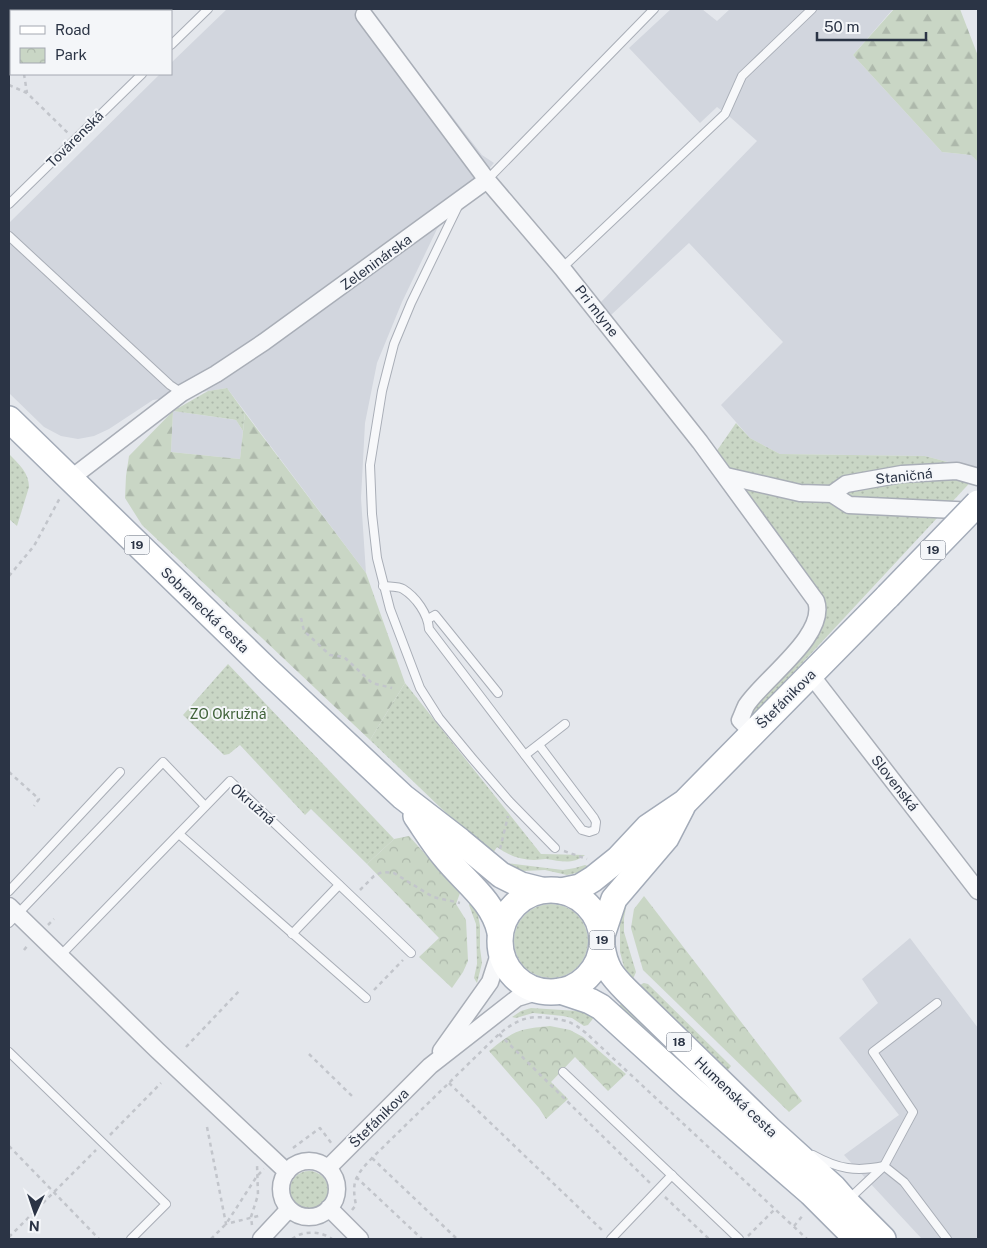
<svg xmlns="http://www.w3.org/2000/svg" width="987" height="1248" font-family="'Public Sans',sans-serif">
<style>
.built{fill:#d2d6de}
.grass{fill:url(#grass-dots)}
.forest{fill:url(#forest-firs)}
.park{fill:url(#park-crowns)}
.lines{fill:none;stroke-linecap:round;stroke-linejoin:round}
.service-casing{stroke:#a9aeb7;stroke-width:10}
.minor-casing{stroke:#a9aeb7;stroke-width:19}
.primary-casing{stroke:#a3abb8;stroke-width:28}
.path{stroke:#c2c5cb;stroke-width:2.5;stroke-dasharray:4 4;stroke-linecap:butt}
.service{stroke:#f7f8fa;stroke-width:8}
.minor{stroke:#f7f8fa;stroke-width:16}
.primary{stroke:#fff;stroke-width:25}
.primary-bridge-casing{stroke:#a3abb8;stroke-width:28;stroke-linecap:butt}
.primary-bridge{stroke:#fff;stroke-width:25}
.labels{text-anchor:middle;dominant-baseline:central;stroke-width:4;stroke-linejoin:round;paint-order:stroke}
.shield{fill:#f4f6f9;stroke:#676e7b;stroke-width:1}
.shield-label{font-size:12px;font-weight:bold;fill:#2b3445}
.street-label{font-size:14px;fill:#2b3445;stroke:#f4f6f9}
.park-label{font-size:14px;fill:#3f6138;stroke:#f4f6f9}
</style>
<defs>
<pattern id="grass-dots" width="8" height="8" patternUnits="userSpaceOnUse" patternTransform="scale(1.25)"><rect width="8" height="8" fill="#c9d6c5"/><path d="M2 2h.1M6 6h.1" fill="none" stroke="#adb8ab" stroke-width="1.8" stroke-linecap="round"/></pattern>
<pattern id="forest-firs" width="22" height="20" patternUnits="userSpaceOnUse" patternTransform="scale(1.25)"><rect width="22" height="20" fill="#c9d6c5"/><path d="M5 1l3.5 6h-7zM16 11l3.5 6h-7z" fill="#adb8ab"/></pattern>
<pattern id="park-crowns" width="20" height="18" patternUnits="userSpaceOnUse" patternTransform="scale(1.25)"><rect width="20" height="18" fill="#c9d6c5"/><path d="M2 6a3 3 0 1 1 6 0M12 15a3 3 0 1 1 6 0" fill="none" stroke="#adb8ab"/></pattern>
</defs>
<rect width="100%" height="100%" fill="#e4e7ec"/>
<!-- built -->
<g class="built">
<path d="M227,9H369L482,155L494,163L437,229L402,302L377,363L365,423L361,498L366,573L227,388L153,400L109,429L94,436L78,439L61,436L44,427L9,393V223L160,74H171V63Z"/>
<path d="M671,9H702L717,21L730,9H893L853,55L942,152L971,155L978,162V470L925,456L780,454L750,438L721,405L783,342L689,243L611,315L601,302L757,141L730,117L717,107L700,123L629,48Z"/>
<path d="M173,411L236,420L243,431L240,459L171,452Z"/>
<path d="M910,938L978,1028V1239H922L844,1155L899,1115L839,1038L878,1003L862,979Z"/>
</g>
<!-- grass -->
<g class="grass">
<path d="M52,9H159L156,11H54Z"/>
<path d="M227,388L245,413L243,431L236,420L230,419L173,411L208,391Z"/>
<path d="M736,423L750,438L780,454L925,456L978,470V474L752,717L750,714L811,642L826,614L823,597L716,452Z"/>
<path d="M9,454C19,464 29,473 29,487L17,526L9,519Z"/>
<path d="M228,664L394,839L367,864L311,809L305,815L240,745L229,754L224,755L183,715Z"/>
<path d="M405,683L541,854L585,855C572,865 561,861 546,859C542,859 538,860 534,860C520,860 508,855 497,847L491,856L370,740Z"/>
<path d="M506,863L563,870L575,868L585,865L590,867L581,872L567,875L545,870L523,871L512,869Z"/>
<path d="M470,902L478,915L480,926V948L482,963L477,983L474,978L477,964L476,924L469,905Z"/>
<path d="M627,902L624,918V932L636,972L633,979L624,967L620,952V919L622,909Z"/>
<circle cx="551" cy="941" r="37"/>
<path d="M644,983L648,984L731,1066L728,1070L640,985Z"/>
<path d="M622,1003L694,1074V1075L616,1009Z"/>
<path d="M531,1008L578,1011L595,1016L588,1025L584,1026L572,1018L563,1016L533,1013L516,1018L512,1017L521,1011Z"/>
<circle cx="309" cy="1190" r="19"/>
</g>
<!-- forest -->
<g class="forest">
<path d="M894,9H960L978,56V162L971,155L942,152L853,55Z"/>
<path d="M173,411L171,452L240,459L245,413L366,573L405,683L370,740L142,525L125,498L126,476L129,456Z"/>
</g>
<!-- park -->
<g class="park">
<path d="M409,836L460,893L456,904L466,920L468,961L463,972L452,988L419,957L439,938L367,864L394,839Z"/>
<path d="M644,896L802,1101L789,1112L643,970L631,928L634,909Z"/>
<path d="M550,1026L570,1030L583,1037L626,1074L608,1091L575,1057L551,1082L568,1099L546,1119L539,1108L489,1051C514,1031 517,1029 550,1026Z"/>
</g>
<g class="lines">
<!-- service casing -->
<g class="service-casing">
<g id="service">
<path d="M171,45L208,9"/>
<path d="M487,180L654,9"/>
<path d="M9,204L142,74"/>
<path d="M458,206L411,303L394,344L382,391L370,465L372,514L377,558L390,609L420,688L439,718L472,758L509,801L555,848"/>
<path d="M9,236L170,385L182,393"/>
<path d="M562,268L725,114L742,76L812,9"/>
<path d="M383,586C389,587 398,586 403,589C416,597 428,614 429,629L582,830L589,832L595,830L596,822L594,818L539,745"/>
<path d="M428,619L435,615L498,693"/>
<path d="M525,755L565,724"/>
<path d="M179,834L366,998"/>
<path d="M9,891L120,772"/>
<path d="M9,923L163,762L205,806"/>
<path d="M292,934L339,885"/>
<path d="M60,956L230,781L411,953"/>
<path d="M9,1052L166,1204L131,1239"/>
<path d="M563,1072L739,1239"/>
<path d="M813,1155C838,1169 856,1172 884,1166L904,1182L947,1239"/>
<path d="M849,1199L884,1166L913,1112L873,1052L937,1003"/>
<path d="M611,1239L672,1175"/>
</g>
</g>
<!-- minor casing -->
<g class="minor-casing">
<g id="minor">
<path d="M364,15L487,180L562,268L700,442L816,601C828,635 762,680 746,706C744,710 742,716 740,720L753,733"/>
<path d="M726,476L800,493L832,494L849,505L976,511"/>
<path d="M70,479L182,393L216,374L264,342L487,180"/>
<path d="M832,494L846,484L902,474L957,471L978,477"/>
<path d="M811,675L978,891"/>
<path d="M9,906L157,1050L287,1172"/>
<path d="M441,1051L490,982L500,951"/>
<circle cx="309" cy="1189" r="28"/>
<path d="M328,1168L430,1066L517,998L540,991"/>
<path d="M329,1208L360,1239"/>
<path d="M261,1239L289,1209"/>
</g>
</g>
<!-- primary casing -->
<g class="primary-casing">
<g id="primary">
<path d="M9,419L267,670L403,797L460,841L501,875L521,885L541,890"/>
<path d="M416,816C425,829 434,844 445,857C465,882 493,900 500,932"/>
<circle cx="551" cy="941" r="51"/>
<path d="M561,891L580,887L593,879L618,859L648,827L685,802L888,596"/>
<path d="M602,935L614,899L666,838L682,807"/>
<path d="M602,946C605,968 612,976 627,991L769,1129L833,1187L846,1202L883,1239"/>
<path d="M560,991L590,1001L601,1007L688,1086L811,1193L857,1239"/>
</g>
</g>
<!-- path -->
<g class="path">
<path d="M16,9V11"/>
<path d="M24,74L27,93"/>
<path d="M9,85L27,93L68,133"/>
<path d="M9,576L34,546L61,496"/>
<path d="M301,618L304,631L330,655L344,657L372,683L392,688"/>
<path d="M9,772L39,799L34,806"/>
<path d="M500,849L508,816"/>
<path d="M564,851L587,859"/>
<path d="M360,890L374,876L382,872L394,873L433,897L460,903"/>
<path d="M48,925L54,919"/>
<path d="M24,950L28,945"/>
<path d="M374,990L403,960"/>
<path d="M499,1034L650,1183"/>
<path d="M186,1047L241,989"/>
<path d="M309,1054L353,1097"/>
<path d="M449,1083L603,1231"/>
<path d="M207,1127L226,1224L262,1215"/>
<path d="M110,1135L161,1083"/>
<path d="M9,1146L99,1239"/>
<path d="M293,1148L320,1128L332,1144"/>
<path d="M372,1158L457,1239"/>
<path d="M356,1177L422,1239"/>
<path d="M665,1197L709,1239"/>
<path d="M352,1210L356,1205C351,1181 356,1175 372,1158L499,1034C517,1020 527,1015 550,1018C568,1021 571,1021 586,1033L807,1239"/>
<path d="M252,1225L251,1217L258,1195L257,1164"/>
<path d="M794,1226L804,1214"/>
<path d="M748,1236L775,1209"/>
<path d="M9,1237L96,1150"/>
<path d="M211,1239L226,1224L257,1176L264,1169"/>
<path d="M292,1239C303,1230 321,1231 332,1239"/>
</g>
<!-- service -->
<use href="#service" class="service"/>
<!-- minor -->
<use href="#minor" class="minor"/>
<!-- primary -->
<use href="#primary" class="primary"/>
<!-- primary-bridge casing -->
<g class="primary-bridge-casing">
<path id="primary-bridge" d="M888,596L978,503"/>
</g>
<!-- primary-bridge -->
<use href="#primary-bridge" class="primary-bridge"/>
</g>
<g class="labels">
<!-- shield labels -->
<g class="shield">
<rect x="124.5" y="535.5" width="25" height="19" rx="4"/>
<rect x="920.5" y="540.5" width="25" height="19" rx="4"/>
<rect x="589.5" y="930.5" width="25" height="19" rx="4"/>
<rect x="666.5" y="1032.5" width="25" height="19" rx="4"/>
</g>
<g class="shield-label">
<text x="137" y="545">19</text>
<text x="933" y="550">19</text>
<text x="602" y="940">19</text>
<text x="679" y="1042">18</text>
</g>
<!-- street labels -->
<g class="street-label">
<text transform="translate(75 139) rotate(-45)">Továrenská</text>
<text transform="translate(376 262) rotate(-36)">Zeleninárska</text>
<text transform="translate(597 311) rotate(52)">Pri mlyne</text>
<text transform="translate(904 476) rotate(-6)">Staničná</text>
<text transform="translate(205 610) rotate(44)">Sobranecká cesta</text>
<text transform="translate(786 699) rotate(-45)">Štefánikova</text>
<text transform="translate(895 783) rotate(52)">Slovenská</text>
<text transform="translate(253 804) rotate(41)">Okružná</text>
<text transform="translate(736 1097) rotate(44)">Humenská cesta</text>
<text transform="translate(379 1118) rotate(-45)">Štefánikova</text>
</g>
<!-- park labels -->
<g class="park-label">
<text x="228" y="714">ZO Okružná</text>
</g>
</g>
<!-- border -->
<rect width="987" height="1248" fill="none" stroke="#2b3445" stroke-width="20"/>
<!-- legend -->
<rect x="10" y="10" width="162" height="65" fill="#f4f6f9" stroke="#a4a8b1"/>
<rect x="20" y="26" width="25" height="8" fill="#ffffff" stroke="#a4a8b1"/>
<text x="55" y="35" font-size="15" fill="#2b3445">Road</text>
<rect x="20" y="48" width="25" height="15" fill="url(#park-crowns)" stroke="#a4a8b1"/>
<text x="55" y="60" font-size="15" fill="#2b3445">Park</text>
<!-- north arrow -->
<g transform="translate(35 1213) rotate(183)" stroke="#f4f6f9" stroke-width="4" paint-order="stroke">
<path d="M0-4L9 19L0 12L-9 19Z" fill="#2b3445"/>
<text y="-8" font-size="14" font-weight="bold" text-anchor="middle" fill="#2b3445">N</text>
</g>
<!-- scale -->
<path d="M817 32v8h109v-8" fill="none" stroke="#2b3445" stroke-width="2.5"/>
<text x="824" y="32" font-size="15" fill="#2b3445" stroke="#f4f6f9" stroke-width="4" paint-order="stroke">50 m</text>
</svg>
